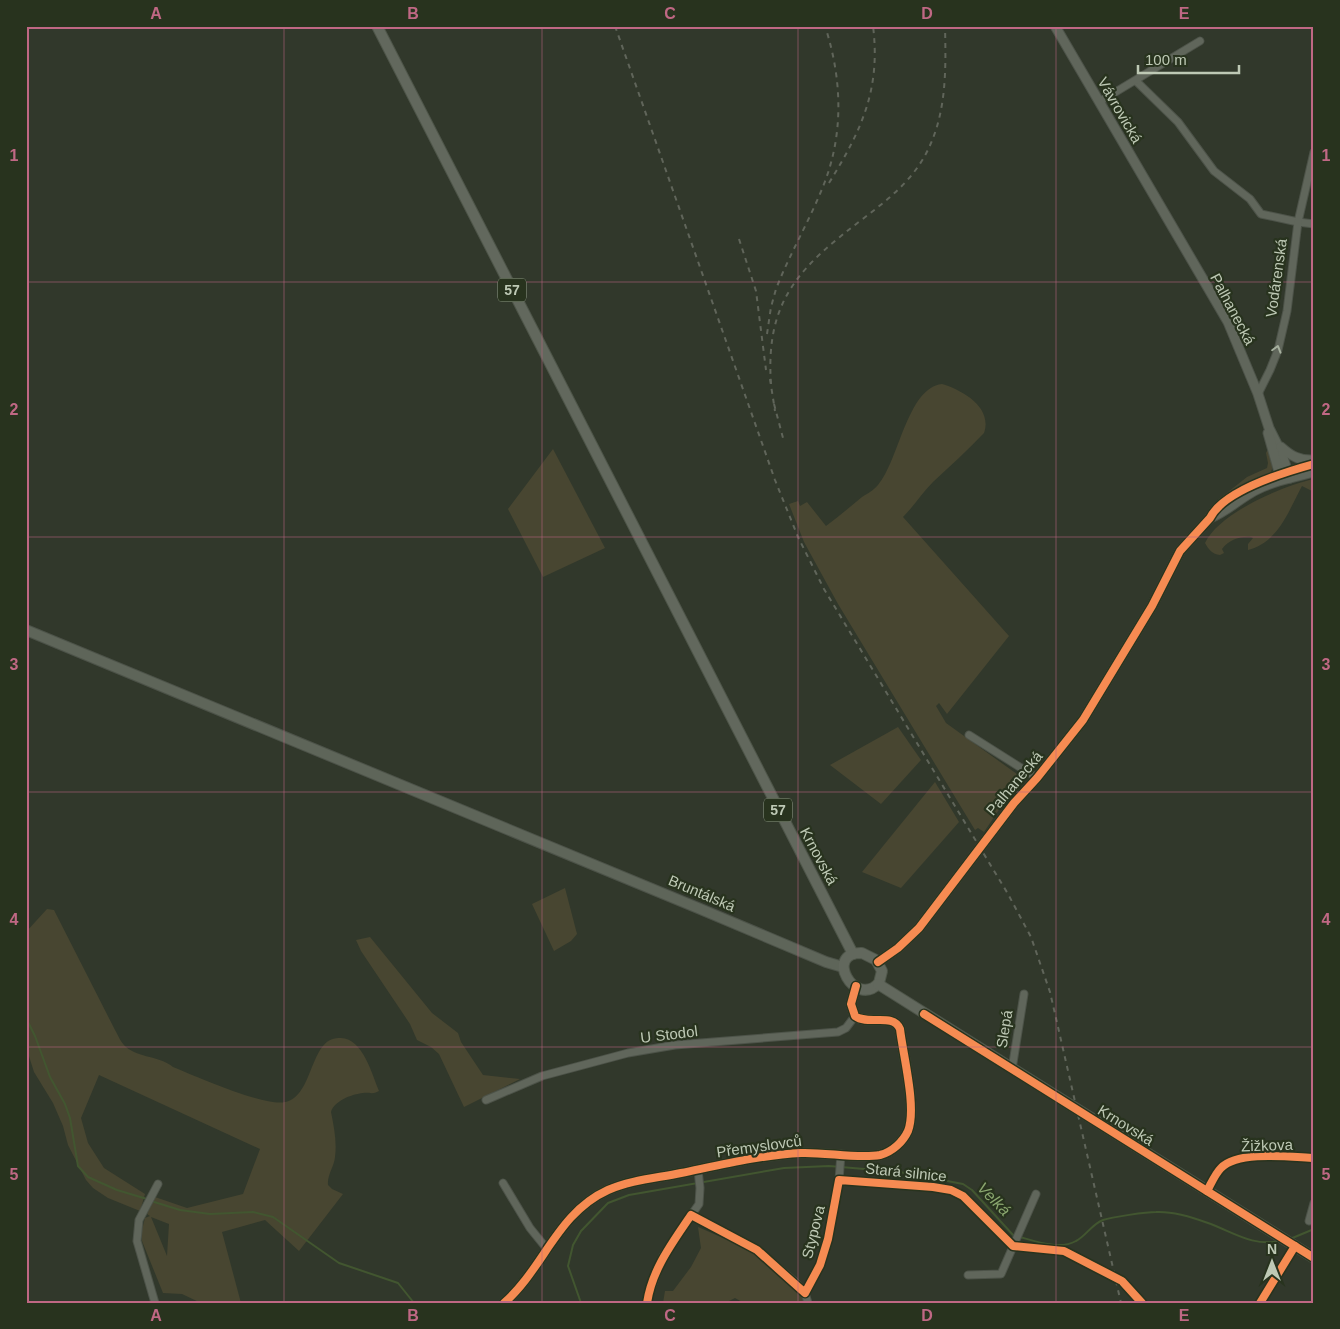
<svg xmlns="http://www.w3.org/2000/svg" width="1340" height="1329" font-family="Arial,sans-serif">
<style>
.green{fill:#484631;fill-rule:evenodd}
.lines{fill:none;stroke-linecap:round;stroke-linejoin:round}
.stream{stroke:#425630;stroke-width:2}
.minor-casing{stroke:#4d5349;stroke-width:9}
.tertiary-casing{stroke:#4d5349;stroke-width:11}
.secondary-casing{stroke:#4d5349;stroke-width:12}
.primary-casing{stroke:#4e5549;stroke-width:12}
.minor{stroke:#60665b;stroke-width:7}
.tertiary{stroke:#60665b;stroke-width:9}
.secondary{stroke:#5e6559;stroke-width:10}
.primary{stroke:#62685d;stroke-width:10}
.rail{stroke:#60655a;stroke-width:2;stroke-dasharray:5 5;stroke-linecap:butt}
.cycleway-casing{stroke:#28331e;stroke-width:11}
.cycleway{stroke:#f68b52;stroke-width:8}
.oneway{stroke:#a6b09e}
.grid{fill:none;stroke:#c06884;stroke-width:1;stroke-opacity:0.55}
.labels{text-anchor:middle;dominant-baseline:central;stroke-width:4.5;stroke-linejoin:round;paint-order:stroke}
.shield{fill:#28331e;stroke:#919c88;stroke-width:1}
.shield-label{font-size:14px;font-weight:bold;fill:#bec9b5}
.street-label{font-size:15px;fill:#bec9b5;stroke:#28331e}
.water-label{font-size:16px;font-style:italic;fill:#8aa66f;stroke:#28331e}
.neatline{fill:none;stroke:#c06884;stroke-width:2}
.grid-label{font-size:16px;text-anchor:middle;font-weight:bold;fill:#c06884}
</style>
<rect width="100%" height="100%" fill="#31382b"/>
<!-- green -->
<g class="green">
<path d="M942,384C962,390 993,407 984,433C968,450 950,466 933,482C922,493 914,506 903,517L1009,636L947,714L939,703L936,706L946,723L1021,777L984,832L978,828L975,830L838,604L804,542L789,504L798,501L800,506L807,502L826,526C838,517 850,507 862,497C867,494 874,490 878,485C899,461 907,388 942,384Z"/>
<path d="M553,449L605,548L543,577L508,509Z"/>
<path d="M1267,451H1270C1272,460 1275,467 1269,475L1232,496L1228,492L1247,477L1267,468L1268,463L1266,453Z"/>
<path d="M1314,479V492L1302,486C1289,510 1278,543 1248,550V544L1253,538L1251,537C1240,536 1229,540 1222,549L1224,553L1220,555C1212,554 1209,550 1205,543C1219,513 1282,486 1314,479Z"/>
<path d="M898,727L921,760L881,804L830,765Z"/>
<path d="M935,782L959,822L901,888L862,872Z"/>
<path d="M565,888L577,934L571,941L554,951L532,904Z"/>
<path d="M47,909L54,910L57,916L115,1030C118,1035 121,1043 126,1047C139,1058 160,1056 173,1067C195,1076 265,1107 285,1102C315,1096 309,1035 341,1038C363,1039 372,1074 379,1091C372,1095 370,1092 363,1093C352,1094 334,1101 331,1112C334,1127 337,1142 335,1157C334,1167 327,1175 328,1185L332,1189L343,1194L299,1251L265,1220L222,1232L241,1303H201L182,1294L163,1293L142,1241V1230L145,1218L150,1216L147,1214L155,1197L187,1208L243,1194L260,1149L99,1075L81,1118L88,1143L104,1168L145,1194L140,1211L108,1198L93,1188L86,1180L68,1145L63,1126L53,1103L34,1072L26,1047V932ZM151,1217L169,1224L167,1256Z"/>
<path d="M370,937L432,1013L458,1033L461,1042L483,1075L520,1079L464,1107L439,1054L431,1047L417,1040L410,1024L361,951L356,940Z"/>
<path d="M698,1227L753,1251L802,1296L804,1303H744L735,1298L725,1303H663L665,1291H673L691,1267L701,1248Z"/>
</g>
<g class="lines">
<!-- stream -->
<g class="stream">
<path d="M26,1018L35,1036L50,1077L65,1104L70,1118L78,1166L88,1177L117,1190L147,1199"/>
<path d="M151,1201L180,1210L210,1214L253,1212L273,1217L339,1263L398,1283L414,1303"/>
<path d="M1020,1237C1037,1242 1060,1250 1076,1241C1086,1236 1092,1224 1103,1220C1112,1217 1146,1212 1156,1212C1173,1211 1192,1217 1208,1223C1233,1232 1253,1247 1280,1241"/>
<path d="M1290,1239L1314,1229"/>
<path d="M581,1303L568,1266L573,1245L581,1231L608,1203L629,1195L784,1168L829,1166L900,1172L963,1184L972,1190L1013,1235L1016,1236"/>
</g>
<!-- minor casing -->
<g class="minor-casing">
<g id="minor">
<path d="M1136,81L1178,122L1214,171L1250,199L1261,214L1298,222L1314,224"/>
<path d="M1099,102L1200,41"/>
<path d="M1258,394L1270,370L1278,350L1287,311L1298,222L1314,152"/>
<path d="M969,735L1037,778"/>
<path d="M1012,1069L1024,994"/>
<path d="M486,1100L542,1076L628,1053L675,1045L838,1032L846,1028L855,1016"/>
<path d="M839,1180L933,1187L951,1190L963,1196L1013,1246L1064,1251L1122,1281L1142,1303"/>
<path d="M503,1183L530,1228L547,1249"/>
<path d="M1207,1191C1211,1184 1215,1174 1221,1168C1238,1150 1291,1157 1314,1158"/>
<path d="M691,1215L757,1250L795,1282L805,1293L808,1303"/>
<path d="M1309,1221L1314,1203"/>
<path d="M968,1275L1001,1274L1036,1194"/>
<path d="M805,1293L820,1265L828,1239L839,1180L841,1154"/>
<path d="M155,1303L137,1241L139,1220L158,1184"/>
<path d="M647,1303L649,1294L663,1256L699,1204L700,1188L698,1170"/>
<path d="M1260,1303L1295,1246"/>
</g>
</g>
<!-- tertiary casing -->
<g class="tertiary-casing">
<g id="tertiary">
<path d="M1055,26L1228,322L1258,394L1269,428L1281,452L1290,478"/>
<path d="M1268,433L1281,479"/>
<path d="M1281,447C1291,456 1300,461 1314,460"/>
<path d="M1210,518C1226,512 1239,499 1254,491C1273,481 1294,477 1314,472"/>
<path d="M878,962L898,948L919,928L1014,803L1037,778L1083,720L1152,606L1180,551L1210,518C1224,490 1285,472 1314,464"/>
<path d="M504,1303C544,1268 557,1213 608,1190C630,1180 657,1178 681,1173C720,1165 761,1155 801,1153C825,1152 858,1159 880,1155C892,1152 903,1142 908,1131C917,1108 903,1055 900,1029C893,1012 868,1026 855,1016L851,1004L856,986"/>
</g>
</g>
<!-- secondary casing -->
<g class="secondary-casing">
<path id="secondary" d="M26,630L698,908L826,962L843,967"/>
</g>
<!-- primary casing -->
<g class="primary-casing">
<g id="primary">
<path d="M377,26L853,954"/>
<path d="M862,953L876,960L882,971L879,983C855,1009 823,952 862,953Z"/>
<path d="M878,984L1314,1258"/>
</g>
</g>
<!-- minor -->
<use href="#minor" class="minor"/>
<!-- tertiary -->
<use href="#tertiary" class="tertiary"/>
<!-- secondary -->
<use href="#secondary" class="secondary"/>
<!-- primary -->
<use href="#primary" class="primary"/>
<!-- rail -->
<g class="rail">
<path d="M615,26L775,480L798,537L824,589L1008,894L1031,937L1050,992L1121,1303"/>
<path d="M829,183C861,131 881,90 873,26"/>
<path d="M739,239L756,291L766,370"/>
<path d="M767,334L771,307L776,289C790,253 810,220 824,184C844,133 842,78 825,26"/>
<path d="M770,379L775,411"/>
<path d="M771,384C765,299 801,266 864,218C886,201 908,184 923,159C947,118 946,72 945,26"/>
<path d="M774,404L783,438"/>
</g>
<!-- cycleway casing -->
<g class="cycleway-casing">
<g id="cycleway">
<path d="M878,962L898,948L919,928L1014,803L1037,778L1083,720L1152,606L1180,551L1210,518C1224,490 1285,472 1314,464"/>
<path d="M924,1014L1314,1258"/>
<path d="M1207,1191C1211,1184 1215,1174 1221,1168C1238,1150 1291,1157 1314,1158"/>
<path d="M504,1303C544,1268 557,1213 608,1190C630,1180 657,1178 681,1173C720,1165 761,1155 801,1153C825,1152 858,1159 880,1155C892,1152 903,1142 908,1131C917,1108 903,1055 900,1029C893,1012 868,1026 855,1016L851,1004L856,986"/>
<path d="M647,1303C652,1269 673,1242 691,1215L757,1250L805,1293L820,1265L828,1239L839,1180L933,1187L951,1190L963,1196L1013,1246L1064,1251L1122,1281L1142,1303"/>
<path d="M1260,1303L1295,1246"/>
</g>
</g>
<!-- cycleway -->
<use href="#cycleway" class="cycleway"/>
</g>
<!-- one-way arrows -->
<defs><path id="oneway-chevron" d="M-2-3.5L2.5 0L-2 3.5" fill="none" stroke-width="1.6" stroke-linecap="round" stroke-linejoin="round" transform="scale(1.25)"/></defs>
<use class="oneway" href="#oneway-chevron" transform="translate(1277 349) rotate(-74)"/>
<!-- grid -->
<path class="grid" d="M284,26V1303M542,26V1303M798,26V1303M1056,26V1303M26,282H1314M26,537H1314M26,792H1314M26,1047H1314"/>
<g class="labels">
<!-- shield labels -->
<g class="shield">
<rect x="498" y="278.5" width="28" height="23" rx="4"/>
<rect x="764" y="798.5" width="28" height="23" rx="4"/>
</g>
<g class="shield-label">
<text x="512" y="290">57</text>
<text x="778" y="810">57</text>
</g>
<!-- street labels -->
<g class="street-label">
<text transform="translate(1120 110) rotate(60)">Vávrovická</text>
<text transform="translate(1276 278) rotate(-82)">Vodárenská</text>
<text transform="translate(1233 309) rotate(62)">Palhanecká</text>
<text transform="translate(1014 783) rotate(-50)">Palhanecká</text>
<text transform="translate(819 856) rotate(62)">Krnovská</text>
<text transform="translate(702 893) rotate(23)">Bruntálská</text>
<text transform="translate(1004 1029) rotate(-81)">Slepá</text>
<text transform="translate(669 1034) rotate(-7)">U Stodol</text>
<text transform="translate(1126 1125) rotate(32)">Krnovská</text>
<text transform="translate(1267 1145) rotate(-2)">Žižkova</text>
<text transform="translate(759 1146) rotate(-8)">Přemyslovců</text>
<text transform="translate(906 1172) rotate(6)">Stará silnice</text>
<text transform="translate(813 1232) rotate(-76)">Stypova</text>
</g>
<!-- water labels -->
<g class="water-label">
<text transform="translate(994 1199) rotate(46)">Velká</text>
</g>
</g>
<!-- border -->
<rect width="1340" height="1329" fill="none" stroke="#28331e" stroke-width="55"/>
<!-- north arrow -->
<g transform="translate(1272 1262)" stroke="#28331e" stroke-width="4" paint-order="stroke">
<path d="M0-4L9 19L0 12L-9 19Z" fill="#bec9b5"/>
<text y="-8" font-size="14" font-weight="bold" text-anchor="middle" fill="#bec9b5">N</text>
</g>
<!-- scale -->
<path d="M1138 65v8h101v-8" fill="none" stroke="#bec9b5" stroke-width="2.5"/>
<text x="1145" y="65" font-size="15" fill="#bec9b5" stroke="#28331e" stroke-width="4" paint-order="stroke">100 m</text>
<rect x="28" y="28" width="1284" height="1274" class="neatline"/>
<g class="grid-label">
<text x="156" y="19">A</text>
<text x="413" y="19">B</text>
<text x="670" y="19">C</text>
<text x="927" y="19">D</text>
<text x="1184" y="19">E</text>
<text x="14" y="161">1</text>
<text x="1326" y="161">1</text>
<text x="14" y="415">2</text>
<text x="1326" y="415">2</text>
<text x="14" y="670">3</text>
<text x="1326" y="670">3</text>
<text x="14" y="925">4</text>
<text x="1326" y="925">4</text>
<text x="14" y="1180">5</text>
<text x="1326" y="1180">5</text>
<text x="156" y="1321">A</text>
<text x="413" y="1321">B</text>
<text x="670" y="1321">C</text>
<text x="927" y="1321">D</text>
<text x="1184" y="1321">E</text>
</g>
</svg>
